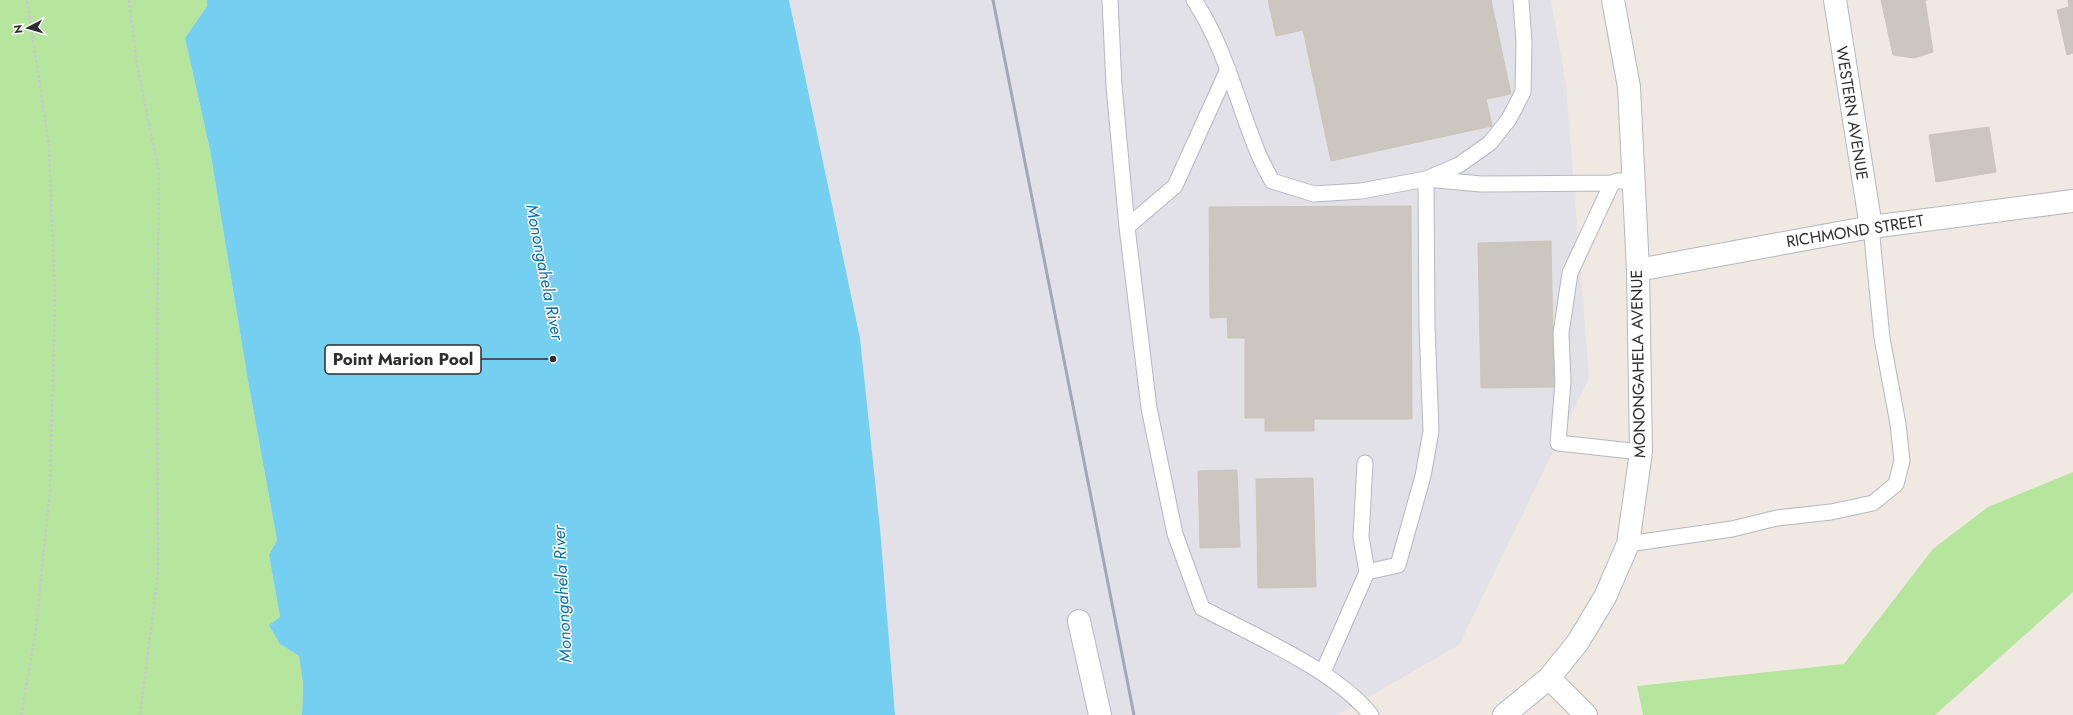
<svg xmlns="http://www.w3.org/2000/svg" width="2073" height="715" viewBox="0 0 2073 715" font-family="Jost,sans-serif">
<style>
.industrial{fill:#e3e1e8}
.green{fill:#b6e59e}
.water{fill:#75cff0}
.building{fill:#cbc7bf;stroke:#cbc5ba}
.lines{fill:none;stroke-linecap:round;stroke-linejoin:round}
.service-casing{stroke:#b4b7c1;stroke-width:17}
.minor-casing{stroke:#b4b7c1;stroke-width:24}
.path{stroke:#c9c9c9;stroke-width:2.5;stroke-dasharray:3 2;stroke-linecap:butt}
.service{stroke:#fff;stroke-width:15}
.minor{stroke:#fff;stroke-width:22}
.rail{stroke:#a3a6b8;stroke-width:3}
.labels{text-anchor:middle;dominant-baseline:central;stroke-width:3;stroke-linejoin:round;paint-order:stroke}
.street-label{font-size:16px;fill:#2e2e2e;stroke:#fff}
.water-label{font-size:17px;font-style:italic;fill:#0d6fa3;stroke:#fff}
.leader{fill:none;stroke:#2e2e2e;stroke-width:1.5}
.callout-dot{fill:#2e2e2e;stroke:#fff;stroke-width:1.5}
.callout{fill:#fff;stroke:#2e2e2e;stroke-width:1.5}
.callout-label{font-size:17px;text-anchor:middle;font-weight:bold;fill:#2e2e2e}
</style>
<rect width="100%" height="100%" fill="#efe9e1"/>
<!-- industrial -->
<path class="industrial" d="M789,0h762l15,85 23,293 -130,267 -122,70h-442l-15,-187 -20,-190z"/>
<!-- green -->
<path class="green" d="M0,0h207v6l-22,32 25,112 38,231 29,159 -8,15 11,62v27l19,12 4,28 -1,31h-302z
M2073,472v120l-138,123h-292l-6,-29 207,-22 89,-115 55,-42z"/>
<!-- water -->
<path class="water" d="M207,0h582l71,338 20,190 15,187h-593l1,-31 -4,-28 -19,-12 -11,-19 11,-8 -11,-62 8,-15 -29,-159 -38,-231 -25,-112 22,-32z"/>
<!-- building -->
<path class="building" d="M1268,0h223l20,94 -25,5 6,27 -161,35 -28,-131 -27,6z
M1881,0h46h-2l8,52 -19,6 -21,-3z
M2068,0h5v53l-6,2 -10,-45 12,-3z
M1989,127l7,45 -60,10 -7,-47z
M1411,206l1,213h-98v12h-49v-13h-20v-80h-17l-1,-21 -17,1 -1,-111z
M1551,241l3,146 -73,1 -3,-145z
M1237,470l3,77 -40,1 -2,-77z
M1313,478l3,109 -58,1 -2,-109z"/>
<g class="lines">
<defs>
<path id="service" d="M1110,0l4,86 13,141 22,181 26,126 27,74c52,28 132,61 169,107
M1194,0c30,45 42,98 62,148 4,11 10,22 16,33l42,13 47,-3 65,-12 33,-14 31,-22 19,-24 14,-27 1,-49 -3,-43
M1612,183l-42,90 -9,60 2,49 -5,61 83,9
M1127,227l48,-41 53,-117
M1365,463l-4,74 6,35
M1628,544l104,-15 45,-11 54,-6 42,-9 23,-19 6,-23 -4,-37 -16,-86 -11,-111
M1323,672l44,-100 31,-7 25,-89 8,-45 -4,-105 -1,-147 55,5 131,-1 5,-2h16"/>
<path id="minor" d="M1835,0l36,227
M1638,270l233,-43 202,-26
M1079,621l21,94
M1549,678l37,37
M1504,715l45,-37 29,-36 27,-45 23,-53 13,-92 -3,-182 -9,-183 -16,-87"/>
</defs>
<!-- service casing -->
<use href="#service" class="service-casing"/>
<!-- minor casing -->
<use href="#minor" class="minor-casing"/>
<!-- path -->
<path class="path" d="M129,0l8,65 22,107 -2,180 1,222 -18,141
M21,715l14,-79 15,-146 5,-191 -6,-153 -22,-146"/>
<!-- service -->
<use href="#service" class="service"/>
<!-- minor -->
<use href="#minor" class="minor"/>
<!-- rail -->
<path class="rail" d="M993,0l141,715"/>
</g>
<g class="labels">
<!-- street labels -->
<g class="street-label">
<text transform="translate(1852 113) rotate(81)">WESTERN AVENUE</text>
<text transform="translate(1855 231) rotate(-9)">RICHMOND STREET</text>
<text transform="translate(1638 364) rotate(-91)">MONONGAHELA AVENUE</text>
</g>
<!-- water labels -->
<g class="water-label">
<text transform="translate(545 272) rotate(79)">Monongahela River</text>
<text transform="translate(562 594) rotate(-93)">Monongahela River</text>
</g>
</g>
<!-- callouts -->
<path class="leader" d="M553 359L481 359"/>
<circle class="callout-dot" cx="553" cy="359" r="4"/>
<rect class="callout" x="325" y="345" width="156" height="29" rx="4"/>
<g class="callout-label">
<text x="403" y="365">Point Marion Pool</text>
</g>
<!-- north arrow -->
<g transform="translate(28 28) rotate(264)" stroke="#ffffff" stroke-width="3" paint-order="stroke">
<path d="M0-3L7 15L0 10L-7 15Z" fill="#2e2e2e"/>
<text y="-6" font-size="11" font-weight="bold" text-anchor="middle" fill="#2e2e2e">N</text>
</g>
</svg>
